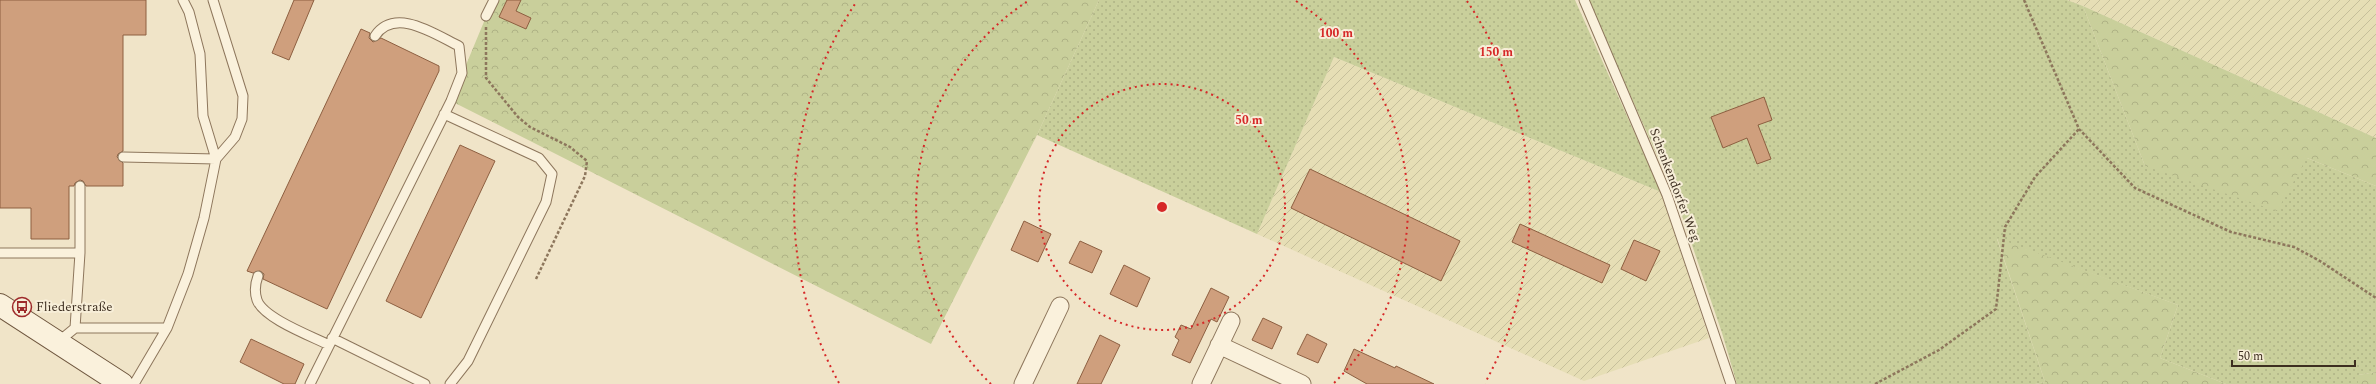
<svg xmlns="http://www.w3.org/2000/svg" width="2376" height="384" viewBox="0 0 2376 384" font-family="Spectral,serif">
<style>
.farmland{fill:url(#farmland-furrows)}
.green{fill:url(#green-dots)}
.forest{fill:url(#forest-crowns)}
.building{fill:#cf9f7d;stroke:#8d5f41}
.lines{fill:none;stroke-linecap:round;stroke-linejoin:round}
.lane-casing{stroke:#8d765c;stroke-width:11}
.street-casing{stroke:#8d765c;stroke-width:19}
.secondary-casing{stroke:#6f573f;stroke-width:24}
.path{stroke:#8d765c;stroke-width:2.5;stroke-dasharray:3 2;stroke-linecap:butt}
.lane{stroke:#faf1dc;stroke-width:9}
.street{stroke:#faf1dc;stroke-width:17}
.secondary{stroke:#faf1dc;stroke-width:22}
.ring{fill:none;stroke:#d62828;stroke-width:2;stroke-dasharray:2 4}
.labels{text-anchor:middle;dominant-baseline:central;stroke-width:4;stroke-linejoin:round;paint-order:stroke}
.street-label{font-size:13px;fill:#3d2e20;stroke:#f7eed8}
.poi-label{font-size:13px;fill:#3d2e20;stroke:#f7eed8;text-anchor:start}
.centre{fill:#d62828;stroke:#f7eed8;stroke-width:2}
.ring-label{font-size:12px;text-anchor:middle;font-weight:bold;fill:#d62828;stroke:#f7eed8;stroke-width:4;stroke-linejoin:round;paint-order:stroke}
</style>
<defs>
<pattern id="farmland-furrows" width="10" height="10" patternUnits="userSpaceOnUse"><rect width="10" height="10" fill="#e6deb5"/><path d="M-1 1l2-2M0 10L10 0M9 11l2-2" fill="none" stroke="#c6bf9b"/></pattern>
<pattern id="green-dots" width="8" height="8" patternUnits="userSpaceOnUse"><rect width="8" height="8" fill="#c9cf9b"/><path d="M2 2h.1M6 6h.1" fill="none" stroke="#aeb285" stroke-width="1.8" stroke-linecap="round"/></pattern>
<pattern id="forest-crowns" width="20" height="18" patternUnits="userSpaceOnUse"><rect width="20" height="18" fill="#c9cf9b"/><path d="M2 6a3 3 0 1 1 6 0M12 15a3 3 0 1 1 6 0" fill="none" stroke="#aeb285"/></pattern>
</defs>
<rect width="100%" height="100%" fill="#f0e4c8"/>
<!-- farmland -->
<path class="farmland" d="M2067,0h309v138l-293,-132z
M1334,57l327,135 48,146 -125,43 -327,-147z"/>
<!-- green -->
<path class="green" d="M1099,0h476l86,192 -327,-135 -77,177 -220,-99z
M1588,0h479l16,6 62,160 162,-8 69,28v186l-18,3v9h-132l-66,-26 18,-53 -181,-66 48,143 -10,2h-298l-15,-51 -46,-135z"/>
<!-- forest -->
<path class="forest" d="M493,0h606l-62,135 -106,209 -480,-243z
M2083,6l293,132v48l-69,-28 -30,53 -132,-45z
M1997,238l181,67 -18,53 66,26h-191l10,-2z
M2376,372v12h-18v-9z"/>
<!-- building -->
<path class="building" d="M0,0h146v35h-23v116l-5,3 -1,3 6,6v23h-37l-3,-5 -3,-1 -5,3 -1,3h-5v53h-38v-31h-31z
M294,0h20l-25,60 -17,-7z
M507,0h14l-5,11 15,7 -5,11 -27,-12z
M361,29l9,4 -1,5 4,4 8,-4 58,28v5l-112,238 -64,-30 1,-5 -4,-3 -7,2 -6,-2z
M1764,97l8,23 -14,5 13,34 -14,5 -10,-26 -24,10 -12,-31z
M460,145l35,16 -74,157 -35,-17z
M1310,169l150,72 -19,40 -150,-73z
M1024,221l27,13 -13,28 -27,-12z
M1520,224l90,41 -8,18 -90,-41z
M1634,240l26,11 -14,30 -25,-12z
M1080,241l22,10 -10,22 -23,-10z
M1124,265l26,13 -13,29 -27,-13z
M1211,288l18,9 -12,25 -6,-3 -21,44 -18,-8 7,-15 -4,-3 6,-12 10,4z
M1263,318l19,9 -10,22 -20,-9z
M1307,334l20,10 -9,19 -21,-9z
M1100,335l20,10 -19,39h-24z
M251,339l53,25 -9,20h-11l-44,-22z
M1354,349l41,19 1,-2 38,18h-67l-23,-13z"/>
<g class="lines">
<defs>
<path id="lane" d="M1584,0l83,195 64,189
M486,16l8,-16
M444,114l95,44 13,16 -6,28 -78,159 -18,23
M123,157l93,2 -13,-43 -3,-62 -11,-42 -6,-12
M0,253h80
M258,276c-3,8 -4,15 -1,24 6,18 54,36 72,45
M75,328l5,-75v-67
M332,338l93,46
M58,342l17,-14h92
M134,384l33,-56 21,-54 16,-56 12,-59 19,-22 7,-18 1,-23 -30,-96
M310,384l141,-283 11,-28 -3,-27c-23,-11 -64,-40 -84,-10"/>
<path id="street" d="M1219,345l83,39
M1023,384l37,-78
M1201,384l30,-63"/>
<path id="secondary" d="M0,305l122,79"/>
</defs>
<!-- lane casing -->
<use href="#lane" class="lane-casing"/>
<!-- street casing -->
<use href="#street" class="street-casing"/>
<!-- secondary casing -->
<use href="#secondary" class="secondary-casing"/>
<!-- path -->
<path class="path" d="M2024,0l55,129 56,59 96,44 63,15 26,14 56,37
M486,27v51l32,39 12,10 40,20 17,14 -2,15 -49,103
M1875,384l64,-34 57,-41 9,-82 30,-50 44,-48"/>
<!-- lane -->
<use href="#lane" class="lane"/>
<!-- street -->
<use href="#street" class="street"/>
<!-- secondary -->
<use href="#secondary" class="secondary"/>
</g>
<!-- distance rings -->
<g class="ring">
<circle cx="1162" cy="207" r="123"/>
<path d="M991 384A246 246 0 0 1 1028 1M1296 1A246 246 0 0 1 1333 384"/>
<path d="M839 383A368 368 0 0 1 857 1M1467 1A368 368 0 0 1 1485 383"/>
</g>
<!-- icons -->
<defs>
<symbol id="bus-ring" viewBox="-11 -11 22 22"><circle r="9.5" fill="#f7eed8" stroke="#9e2a2b" stroke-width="1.5"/><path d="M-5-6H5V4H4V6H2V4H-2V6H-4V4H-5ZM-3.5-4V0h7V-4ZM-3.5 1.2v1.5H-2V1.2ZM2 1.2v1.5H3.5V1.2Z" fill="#9e2a2b"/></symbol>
</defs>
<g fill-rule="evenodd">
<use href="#bus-ring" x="11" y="296" width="22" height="22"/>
</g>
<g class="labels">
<!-- street labels -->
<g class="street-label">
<text transform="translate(1675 185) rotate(69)">Schenkendorfer Weg</text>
</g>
<!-- poi labels -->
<g class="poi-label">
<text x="36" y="307">Fliederstraße</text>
</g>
</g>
<circle cx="1162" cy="207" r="6" class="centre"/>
<g class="ring-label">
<text x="1336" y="37">100 m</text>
<text x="1496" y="56">150 m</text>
<text x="1249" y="124">50 m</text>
</g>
<!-- scale -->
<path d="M2232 360v6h123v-6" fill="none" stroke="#3d2e20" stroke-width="2"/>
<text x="2238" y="360" font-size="12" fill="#3d2e20" stroke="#f7eed8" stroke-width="3" paint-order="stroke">50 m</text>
</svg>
